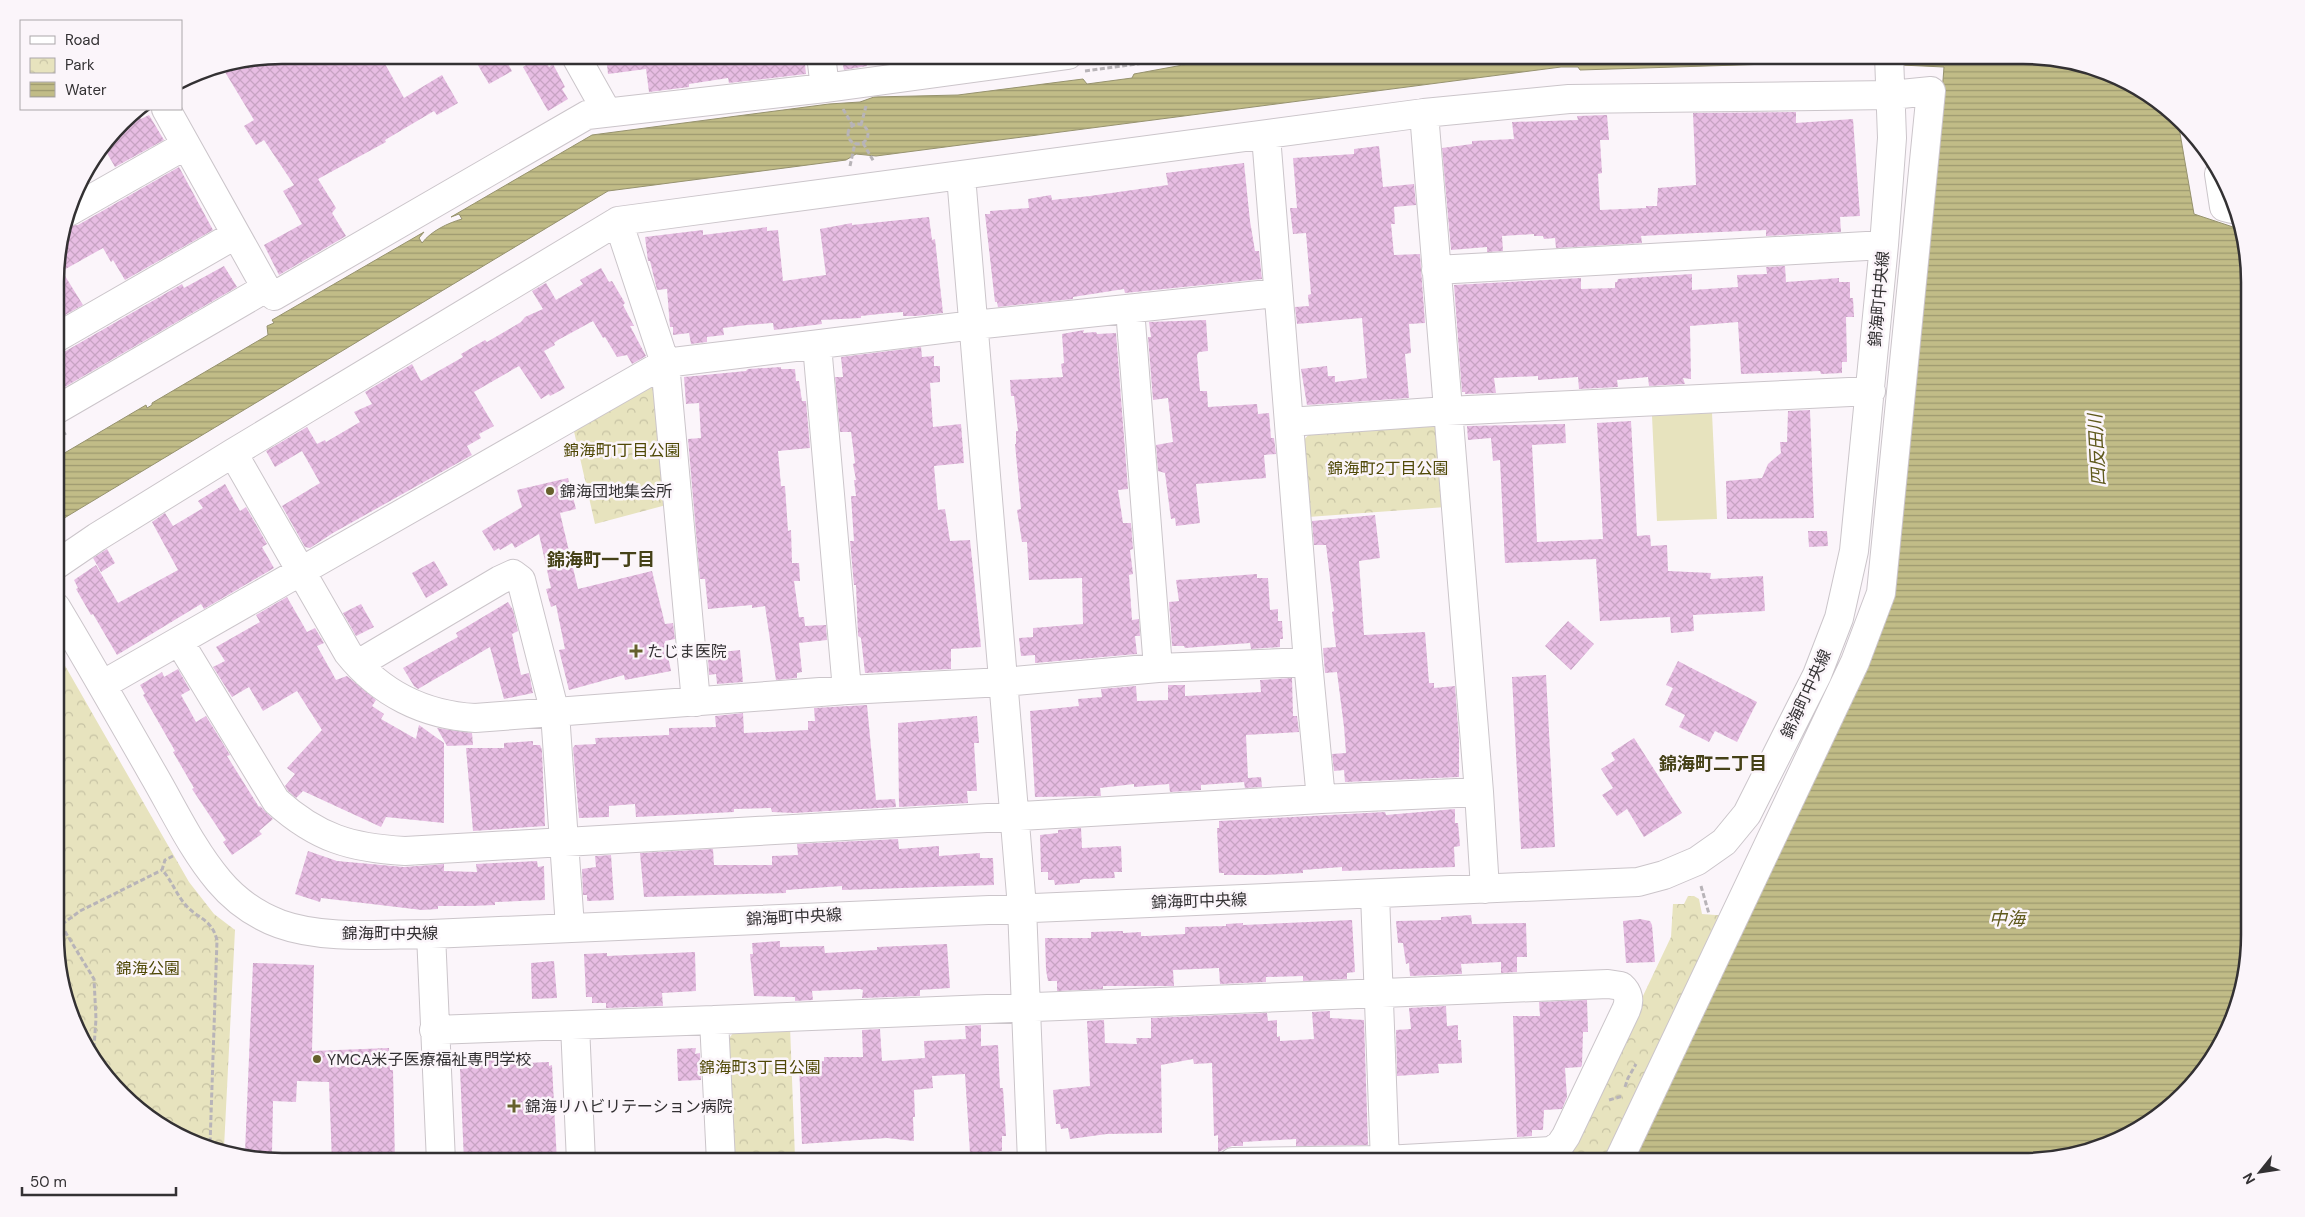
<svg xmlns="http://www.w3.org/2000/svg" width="2305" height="1217" viewBox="0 0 2305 1217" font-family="'DM Sans','Noto Sans JP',sans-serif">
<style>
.park{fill:url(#park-crowns)}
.garden{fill:#e7e3be}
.water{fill:url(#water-rules);stroke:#96926e}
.building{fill:url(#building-cross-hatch)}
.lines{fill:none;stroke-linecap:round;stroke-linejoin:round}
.minor-casing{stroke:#cbc5ca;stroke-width:30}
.path{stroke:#b8b4b8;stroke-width:3;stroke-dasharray:5 2.5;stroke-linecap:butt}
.minor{stroke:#fff;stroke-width:28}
.poi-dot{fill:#65602c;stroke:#fbf5fa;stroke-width:2}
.labels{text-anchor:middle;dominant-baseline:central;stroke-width:5;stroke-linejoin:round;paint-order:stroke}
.street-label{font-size:16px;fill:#333133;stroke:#fbf5fa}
.park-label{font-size:16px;fill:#4f4806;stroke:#fbf5fa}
.poi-label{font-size:16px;fill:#333133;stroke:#fbf5fa;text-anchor:start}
.water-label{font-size:18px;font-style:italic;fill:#5f591c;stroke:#fbf5fa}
.neighbourhood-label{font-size:18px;font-weight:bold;fill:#454117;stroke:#fbf5fa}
.rim{fill:none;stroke:#333133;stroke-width:2.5}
</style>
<defs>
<pattern id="park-crowns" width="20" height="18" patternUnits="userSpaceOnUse" patternTransform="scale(1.25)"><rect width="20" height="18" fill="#e7e3be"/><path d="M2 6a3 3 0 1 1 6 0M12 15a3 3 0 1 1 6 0" fill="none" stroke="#c7c3a4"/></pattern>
<pattern id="water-rules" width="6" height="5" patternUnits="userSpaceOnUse" patternTransform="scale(1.25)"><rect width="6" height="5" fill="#c1bc87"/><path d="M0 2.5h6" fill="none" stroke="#9d996f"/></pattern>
<pattern id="building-cross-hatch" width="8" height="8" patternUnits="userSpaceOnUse" patternTransform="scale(1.25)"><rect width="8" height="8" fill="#e7bde3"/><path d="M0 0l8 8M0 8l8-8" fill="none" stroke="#c7a3c3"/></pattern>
</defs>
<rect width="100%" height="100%" fill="#fbf5fa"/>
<!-- park -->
<path class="park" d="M648,383l12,7 10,114 -75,20 -22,-97z
M1428,422l12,9 6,76 -138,10 -6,-75 9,-10z
M56,650l133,232 25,32 21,16 -11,218 -43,-10 -49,-32 -39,-44 -36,-97z
M1688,896h6l5,3 3,15 27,2 -117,246h-48l107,-225 2,-33h11z
M790,1026l5,132 -53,2 -10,-10 -5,-109 10,-13z"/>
<!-- garden -->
<path class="garden" d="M1712,413l5,106 -60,2 -5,-105z"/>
<!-- water -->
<path class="water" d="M1237,55h786l101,24 49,32 4,5 17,98 45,15 9,23 2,684 -24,100 -32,49 -45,39 -53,26 -58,12h-413l236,-499 75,-491 8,-105 -86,-4h-56l-222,7 -2,-3h-17l-685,89 -20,-2 -10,6 -238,31 -552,332v-65l90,-53 1,3 5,-3v-2l116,-68 -1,-9 7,-3 -2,-3 152,-88 -5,6 3,5c9,-12 26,-20 40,-24l-3,-5 -8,3 141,-82 237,-31 31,-2 14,-5 84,-2 125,-16 4,5 45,-6 2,-4z"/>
<!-- building -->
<path class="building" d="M282,55h98l24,43 38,-23 16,28 -21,12 -3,-4 -49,29 1,2 -68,37 18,29 -4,5 14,23 -67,39 -15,-30 38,-21 -19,-33 11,-6 -30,-45 -8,5 -12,-19 10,-6 -32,-53z
M472,55h31l9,16 -23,13z
M542,55l7,12 4,-3 12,23 -3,2 6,10 -20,12 -25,-44z
M606,55h198l2,19 -77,9 -1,-5 -39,6v3l-40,5 -3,-23 -38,5z
M841,55h25l1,11 -23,4z
M135,109l6,10 8,-4 15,25 -49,27 -11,-19z
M1796,112v11l57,-4 7,97 -20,1 1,15 -75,4v-6l-69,3 -56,3 1,7 -86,5 -1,-10 -11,1 -1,-3h-9v-2l-32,2 1,15 -16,1v-5l-36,3 -9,-102 30,-4v-3l42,-2 -2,-17 66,-2 -1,-4 30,-1 2,25h-9l2,33 -4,1 2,36 46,-2v-2h11l1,-18 38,-3 -3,-72z
M1379,146l4,41 31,-3 2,21 -22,2 1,17h-4l3,31 26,-1 5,69 -16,1 2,29 -6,1 4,44 -102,7 -6,-36 26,-3 1,10h7v6l32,-4 -5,-60 -65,6 -2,-17 14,-1 -1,-11 3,-1 -5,-61 -13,1 -3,-26h7l-4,-50 61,-4v-5z
M1244,163l6,58 5,30h4l3,28 -137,14 -1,-4 -51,8v2l-75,8 -1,-5h-2l-10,-88h5v-3l39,-3 -1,-9 23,-4 1,5 38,-4 78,-11 -2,-12z
M179,167l34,63 -88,50 -12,-20 -2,2 -8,-14 -41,23 21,34 -27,15v-53l10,-41 12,-1z
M929,217l3,23 3,-1 8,74 -27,3h-13v-4l-14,1 -28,3v2l-40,2 1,4 -48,6 -1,-7 -26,2 -24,3 1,7 -17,2v5l-16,2 -2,-11 -16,2v-8h-3l-3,-38 -10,1 -7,-29h-2l-3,-24 58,-7v5l64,-8v4l11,-1 5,51 43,-6 -6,-46 32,-6v2z
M224,266l13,21 -181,105v-38l8,-2 118,-68 2,4z
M1785,266l1,16 53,-4v4h11v16h3l1,19h-8l1,45h-5v11l-21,1 -1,-3 -79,3 -3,-52 -48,4 1,53 -8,-1 2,6 -36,2 -1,-9 -31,3 1,7 -39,2 -1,-12 -40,3v-4l-44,2 2,15 -31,1v-2h-3l-8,-107 127,-7v11l34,-1v-6h2l1,-3 74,-5v16l46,-3 -1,-12 30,-1 -1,-7z
M601,268l8,14 3,-1 13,22 -2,2 11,21h-4l16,30 -14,8 -5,-9 -10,2 -12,-20 -2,1 -10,-17 -35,19 -4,3 1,2 -11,6 21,37 -15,8 -1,-2 -8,5 -22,-33 -45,26 20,34 -15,8 2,4 -14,8 5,9 -139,78 -23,15 -5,-1 -23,-41 38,-23 -18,-32 -27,16 -9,-16 41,-24 10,17 8,-4 1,2 34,-20 -6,-10 18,-8 -7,-12 47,-28 9,17 42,-24 -2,-3 24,-14 2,2 34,-20 4,-5 18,-8 -11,-18 14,-8 10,17 27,-16 -3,-4z
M1206,320l2,31 -9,1 -2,3 3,36h7l1,16 49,-3 1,10 11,-1 2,25h3l2,16 -12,1 2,23 -70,6 4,39 -24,3 -1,-8 -4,1 -6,-46 -7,-2 -2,-26 17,-3 -5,-44 -15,2 -5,-63h3l-2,-15z
M1084,330l-1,3 13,-1 1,2 19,-1 12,156 -10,1 5,33h8l2,26 -3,1 3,24 -4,1 3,45 7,-1 1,17h-5l2,18 -102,9v-8l-14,1 -2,-18 14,-1v-9l50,-4 -1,-46 -53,2 -2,-38h-5l-5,-32 4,-1 -6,-65h1v-13h2l-4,-35h-3l-1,-16 53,-3 -2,-13 3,-1 -2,-29z
M921,347l1,10 12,-1v10h6v16l-10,1 3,44 28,-3 3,39 -30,3 4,44 7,-1 5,32 20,-1 11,107 -30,2v20l-86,4 -4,-35 -3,-2 -2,-51h-2l-4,-44h4l-3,-45h5l-2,-16h2l-3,-16 2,-1 -4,-31h-11l-5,-55h8l-2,-20z
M781,367v2h14l1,12h3l3,20h4l4,47 -32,3 3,35h4l3,45 3,-1 1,33h7l1,18h-6l5,36h5l1,9 21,-1 1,15 -28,3 3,29 -5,1v5l-21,2 -11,-74 -13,2v-3l-44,4 -3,-30h-5l-12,-140 13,-1 -2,-35 -13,1 -2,-27 62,-6 2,-2z
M1810,410l4,108 -87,1 -1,-38 36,-3 6,-14 13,-11 -1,-11h7l1,-31z
M1631,421l6,115 13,-1 1,11 16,-1 1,26 43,2 -1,6 53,-3 2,35 -72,4 1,16 -23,2 -1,-16 -70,4 -4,-62 -91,4 -5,-103 -7,1 -2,-23 -23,2 -1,-14 98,-2 1,19 -34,2 5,97 66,-3 -6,-116z
M568,478l8,31 -16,4 18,76 74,-18 13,53 8,-1 2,16 -10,2 6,30 -46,9 -1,-5 -55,15 -10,-40 6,-1 -9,-44 -5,2 -5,-18 5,-1 -12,-54 -24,14 -3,-5 -12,7 -1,-2 -5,3 -12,-20 40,-24 -5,-17z
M225,484l15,27 6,-4 21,37 -5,3 12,21 -70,41 -3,-5 -84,51 -24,-41 -2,1 -15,-26 2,-1 -4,-8 22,-15 22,38 60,-33 -26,-48 13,-9 8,13 30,-18 -5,-7z
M1375,515l5,43 -21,3 5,74 61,-3 4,51h5v5l21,-2 4,54v37l-114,5 -1,-12 -10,1 -2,-17 14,-1 -2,-26 -7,-55 -12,1 -2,-25 13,-1 -4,-35 2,-1 -8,-66h-12l-2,-24z
M1808,531h19l1,15 -19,1z
M107,549l8,14 -14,9 -8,-14z
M434,561l14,24 -22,13 -14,-25z
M1257,574v4h11l2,32 8,-1v12h4l1,18h-3v8l-29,2 -1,-6 -65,5 -1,-2h-12l-3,-44 10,-1 -3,-21z
M287,597l20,35 8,-4 9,15 -7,3 19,34 11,-4 29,24 -4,6 12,8 -3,5 35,20 3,-14 25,18v80l-58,-6 -5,10 -78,-36 -7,7 -8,-7 -3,-5 10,-12 -8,-6 35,-38 -25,-39 -34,20 -14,-24 -17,10 -19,-30 12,-6 -9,-14 44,-25 -4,-7z
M508,602l5,8 5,21 -6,3 9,41 8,-2 4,20 -29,6 -14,-52 -72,42 -4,-3 -11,-18 55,-31 -2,-4z
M361,604l13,23 -18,9 -13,-23z
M1568,621l26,23 -23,26 -26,-24z
M740,650l3,32 -26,2 -1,-10 -7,1 -1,-18 6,-1 -1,-3z
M1678,661l79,41 -20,40 -22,-11 -6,11 -30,-15 6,-12 -20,-10 8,-17 -7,-3z
M178,669l12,21 -9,5 15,27 10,-6 24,39 -3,1 32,51 1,-1 13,13 -14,12 3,3 -30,21 -9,-13 3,-2 -34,-51 2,-1 -21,-36 2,-1 -32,-56 2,-1 -5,-9 22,-13 2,5z
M1546,675l9,172 -34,2 -9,-172z
M1292,678l1,38h4l2,16 -53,3 2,43 13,-1 1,10 -17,1 -1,-6 -43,3v5l-31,2 -1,-8 -35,3v-3l-34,4 1,8 -66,1 -5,-86 49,-5 -1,-7 24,-2 -1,-8 35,-3 1,15 31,-1v-15h17v11l76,-4 -1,-12z
M867,705l9,95 19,-1 1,8 -102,6 -22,-1 -1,-4 -37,1v3l-98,5 -1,-13 -26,2v11l-30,1 -6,-70 2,-3 21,-1 -1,-6 74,-3v-7l47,-1 -1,-11 28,-3 1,20 64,-3v-9h7l-1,-13z
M977,716l2,27h-5l3,48h-10l1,12 -69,4 -1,-84z
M437,728l35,5 1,12 -26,1z
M1634,738l48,75 -38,24 -17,-28 -10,7 -15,-21 11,-7 -12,-19 14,-9 -4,-7z
M533,741v4h7l2,5 3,76 -72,5 -7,-83h38v-5z
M1455,809v14h3l2,23 -6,1 1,20 -113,4v-4l-39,3v3l-37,2h-42v-2h-5l-2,-45h2v-7l166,-9 1,3z
M1081,828l1,20 39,-2 1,26h-8l1,6 -31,1 -4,1v3l-25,2 -1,-5h-6v-8h-7l-1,-37 18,-2v-3z
M898,839l1,10 40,-3v10l41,-3v5h13l1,27 -152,5v-4l-56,4v3l-142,4 -4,-44 73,-4 1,16h58v-9l26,-1 -1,-11z
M308,851l29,10 67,6 40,-3v7l33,1 -1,-8 61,-3 1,6 6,-1 1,34 -50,2v3l-24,1h-33v3l-16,1 -101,-12 -1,4 -25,-8z
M611,855l3,45 -27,1v-6h-4l-1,-26 14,-2 -1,-11z
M1471,915l1,9 54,-1 1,34h-10v15l-16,1v-11l-40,2 1,10 -52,2 -1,-13 -3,1 -3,-21h-5l-2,-22 45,-1v-3z
M1640,919l10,2 2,4 3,37 -29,1 -3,-42z
M1352,920l3,52 -8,1v6l-44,2v-5l-37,1v5l-46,2 -1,-16 -46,2 1,16h-71v3l-46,2v-10h-9l-2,-11 -1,-32h46v-6l32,-1v2l18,-1v4h5l39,-2v-7l41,-1v-2l17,-1v2z
M780,941v6l44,-1 1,7 52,-3v-3l70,-3 3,44 -30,2v6l-58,2 1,-8 -3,-1 -48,2 1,9 -18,1v-4l-41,-1 -4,-42h3l-1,-11z
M695,952l1,39 -34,2 1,13 -57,2v-5h-14v-6h-6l-2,-43 23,-1v3z
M554,961l3,37 -25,1 -1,-36z
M253,963l61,2 -2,86 77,-3 1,22h3l2,92h-63l-3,-80 -32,-1 -1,21 -23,-1 -1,52 -27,-1z
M1587,1000l1,32h-5l-1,33 -1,2 -16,1 2,29 -5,12 -18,1 -1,20h-11v6l-15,1 -4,-121h27l-1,-14z
M1446,1006l1,20 11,-1v15h3l1,23 -24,1 1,9 -42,3 -1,-46 15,-1 -2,-21z
M1330,1011v7l34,2 4,125 -72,1v-7l-53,3v4h-11l-14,6v-17l-4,1 -2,-73 -18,1 -1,-5 -32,6 1,68 -55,1 -37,5 -2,-11 -7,1 -1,-5h-4l-3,-34 37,-4 -3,-65 17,-1 1,23 32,1 -1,-6h15v-20l116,-5 1,8 9,-1v17l3,-1v5l34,-2 -2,-27z
M981,1025v21l17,-1 2,43h3l3,48h-4v15l-32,2 -5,-79 -33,2 1,12 -19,2 1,27h-2l1,24 -27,-3 -85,6 -3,-82 25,-1v-4h39l-1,-27 18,-1 2,32 43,-3 -1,-17 42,-2 -1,-13z
M696,1048l-1,6 5,-1 1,27 -23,1 -1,-32z
M525,1054v9l24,-1v4l3,-1 5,97h-93l-4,-93h3v-3l22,-1v-9z"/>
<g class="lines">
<defs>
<path id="minor" d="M575,55l32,57
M821,55l4,33
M166,109l100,179
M1424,113l55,679 6,97
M1266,136l42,526 13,137
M2219,174l5,33 8,2
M961,176l61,731 10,255
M70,211l116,-66
M618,221l47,142 31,339
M1436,270l448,-25
M1130,309l28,359
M56,338l179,-103
M817,345l30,345
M56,410l210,-122 8,8 313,-181 238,-27 243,-33
M1289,422l158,-11 424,-20
M233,453l115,200c32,40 76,62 127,65l372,-28 157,-8 154,-14 150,-6
M56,565l41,-28 136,-84 385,-232 806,-108 145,-14 322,-4 40,-4 -50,502 -26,69 -237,500
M56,607c33,55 65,111 97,167 21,36 39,75 66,107 16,19 37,34 61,43 44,16 103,10 151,10l1207,-52 26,-7 33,-14 27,-19 23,-28 70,-139 22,-57 15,-67 30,-306 8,-107 -3,-83
M179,641l97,160c41,37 75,47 129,50l916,-52 158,-7
M358,664l142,-84 13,-6 8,6 34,133 15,214
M102,685l563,-322 309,-38 303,-32
M1375,894l10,268
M431,934l10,228
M714,1020l7,142
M575,1025l6,137
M434,1030l280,-10 894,-36 13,2c8,7 9,15 5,24l-60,126 -6,9 -9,6 -166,9 -152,2"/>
</defs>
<!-- minor casing -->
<use href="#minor" class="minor-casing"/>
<!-- path -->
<path class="path" d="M1085,71l103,-14
M843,109l10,17
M848 134a10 10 0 1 1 20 0a10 10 0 1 1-20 0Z
M861,125l5,-19
M863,143l11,19
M850,166l5,-23
M56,439l10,-6
M173,856l-8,4 -3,10c9,9 13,22 22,33 12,16 27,14 33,37l-7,205
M1701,886l8,28
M57,920l4,5 19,-14 82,-41
M61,925l33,54 2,40 -3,42
M1625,1087l3,-9 8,-14
M1609,1100l14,-4"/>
<!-- minor -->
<use href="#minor" class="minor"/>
</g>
<!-- markers -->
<g class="poi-dot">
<circle cx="550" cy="491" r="5"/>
<path d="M633.5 643.5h5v5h5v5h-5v5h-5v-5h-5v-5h5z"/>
<circle cx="317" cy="1059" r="5"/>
<path d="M511.5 1098.5h5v5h5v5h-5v5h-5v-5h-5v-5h5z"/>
</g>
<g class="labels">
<!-- street labels -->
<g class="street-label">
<text transform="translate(1879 299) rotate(-85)">錦海町中央線</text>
<text transform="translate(1806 694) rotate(-65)">錦海町中央線</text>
<text transform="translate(1199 901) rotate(-2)">錦海町中央線</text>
<text transform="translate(794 917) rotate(-3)">錦海町中央線</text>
<text x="390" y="933">錦海町中央線</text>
</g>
<!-- park labels -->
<g class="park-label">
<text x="622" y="450">錦海町1丁目公園</text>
<text x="1388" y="468">錦海町2丁目公園</text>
<text x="148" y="968">錦海公園</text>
<text x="760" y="1067">錦海町3丁目公園</text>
</g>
<!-- poi labels -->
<g class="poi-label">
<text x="560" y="491">錦海団地集会所</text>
<text x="647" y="651">たじま医院</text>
<text x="327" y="1059">YMCA米子医療福祉専門学校</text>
<text x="525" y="1106">錦海リハビリテーション病院</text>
</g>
<!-- water labels -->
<g class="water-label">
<text transform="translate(2097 450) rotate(-93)">四反田川</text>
<text x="2007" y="919">中海</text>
</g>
<!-- neighbourhood labels -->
<g class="neighbourhood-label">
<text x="601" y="560">錦海町一丁目</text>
<text x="1713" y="764">錦海町二丁目</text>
</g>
</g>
<!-- crop -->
<path d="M0 0H2305V1217H0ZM282 64H2023A218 218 0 0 1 2241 282V935A218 218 0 0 1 2023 1153H282A218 218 0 0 1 64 935V282A218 218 0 0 1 282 64Z" fill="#fbf5fa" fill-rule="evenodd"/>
<path class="rim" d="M282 64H2023A218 218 0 0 1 2241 282V935A218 218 0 0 1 2023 1153H282A218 218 0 0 1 64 935V282A218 218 0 0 1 282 64Z"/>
<!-- legend -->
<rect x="20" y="20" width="162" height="90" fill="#fbf5fa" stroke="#aba7aa"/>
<rect x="30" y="36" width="25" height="8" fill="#ffffff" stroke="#aba7aa"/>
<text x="65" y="45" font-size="15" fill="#333133">Road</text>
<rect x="30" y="58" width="25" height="15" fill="url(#park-crowns)" stroke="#aba7aa"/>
<text x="65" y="70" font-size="15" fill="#333133">Park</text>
<rect x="30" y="82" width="25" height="15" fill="url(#water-rules)" stroke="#aba7aa"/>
<text x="65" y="95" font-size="15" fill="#333133">Water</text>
<!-- north arrow -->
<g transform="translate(2260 1172) rotate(240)" stroke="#fbf5fa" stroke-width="4" paint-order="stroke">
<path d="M0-4L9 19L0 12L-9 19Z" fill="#333133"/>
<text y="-8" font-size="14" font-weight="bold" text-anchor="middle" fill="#333133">N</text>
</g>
<!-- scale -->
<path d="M22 1187v8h154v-8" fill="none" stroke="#333133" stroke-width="2.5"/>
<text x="30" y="1187" font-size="15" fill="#333133" stroke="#fbf5fa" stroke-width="4" paint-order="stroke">50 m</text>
</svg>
